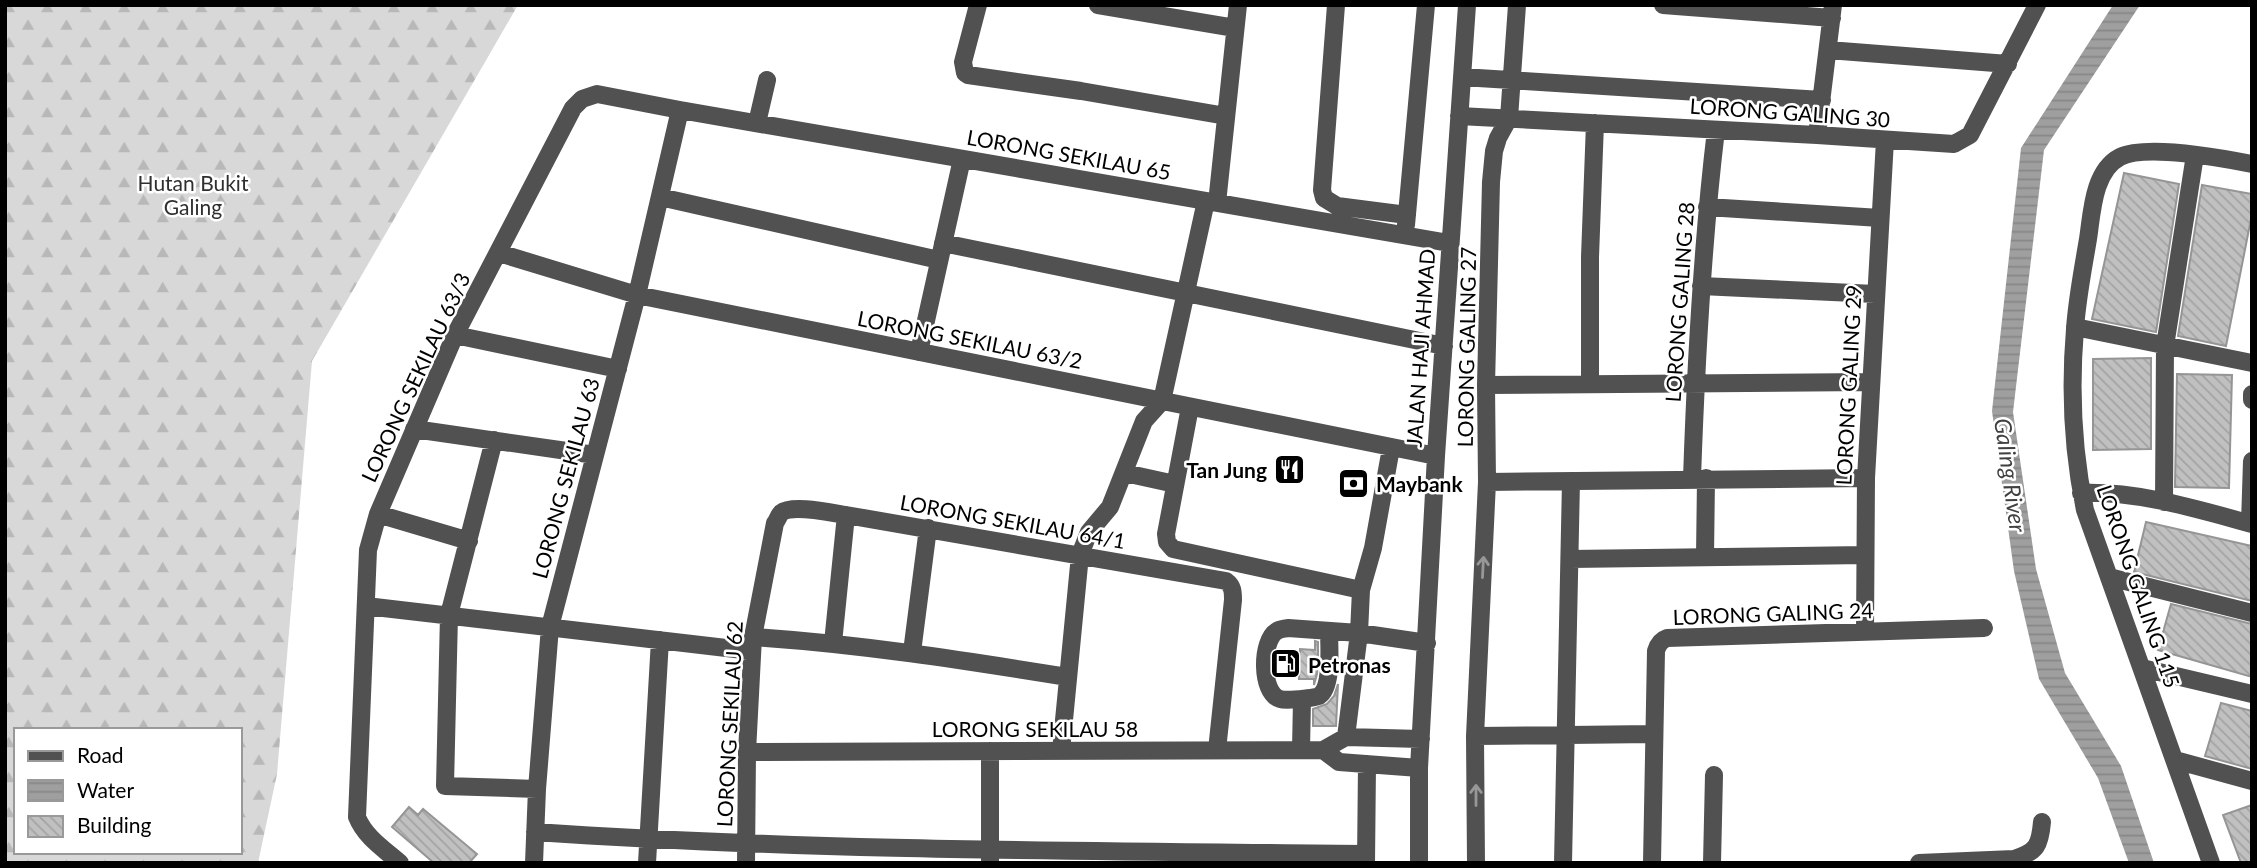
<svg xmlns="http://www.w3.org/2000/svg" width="2257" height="868" viewBox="0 0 2257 868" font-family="Lato,sans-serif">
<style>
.forest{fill:url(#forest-firs);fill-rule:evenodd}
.water{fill:url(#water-rules)}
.building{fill:url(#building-back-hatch);stroke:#959595;stroke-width:2}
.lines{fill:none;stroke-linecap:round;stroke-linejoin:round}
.minor{stroke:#515151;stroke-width:18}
.oneway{stroke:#979797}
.labels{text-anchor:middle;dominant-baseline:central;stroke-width:5;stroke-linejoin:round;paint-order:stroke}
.street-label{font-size:21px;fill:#000;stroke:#fff}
.park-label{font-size:21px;fill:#2f2f2f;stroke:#fff}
.poi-label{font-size:21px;font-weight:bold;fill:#000;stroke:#fff;text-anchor:start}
.water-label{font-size:23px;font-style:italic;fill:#404040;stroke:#fff}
</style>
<defs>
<pattern id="forest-firs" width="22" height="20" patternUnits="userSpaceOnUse" patternTransform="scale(1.75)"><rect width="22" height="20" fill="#d8d8d8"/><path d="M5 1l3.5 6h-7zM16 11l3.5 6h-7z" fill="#b8b8b8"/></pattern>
<pattern id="water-rules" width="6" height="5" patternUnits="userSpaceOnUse" patternTransform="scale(1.75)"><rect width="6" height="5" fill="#9f9f9f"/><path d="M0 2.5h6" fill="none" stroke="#878787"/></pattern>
<pattern id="building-back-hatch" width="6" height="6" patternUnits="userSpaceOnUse" patternTransform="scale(1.75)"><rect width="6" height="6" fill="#c0c0c0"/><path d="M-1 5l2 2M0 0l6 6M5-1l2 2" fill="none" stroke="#a3a3a3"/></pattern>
</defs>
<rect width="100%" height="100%" fill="#fff"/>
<!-- forest -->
<path class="forest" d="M5,5h513l-206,356 -35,413 -19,89h-253zM16,730h224v122h-224z"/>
<!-- water -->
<path class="water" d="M2113,5h27l-96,145 -31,262 23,157 29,104 56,93 33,97h-25l-31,-85 -59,-99 -25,-108 -22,-160 29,-263z"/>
<!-- building -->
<path class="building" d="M2124,173l55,11 -23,148 -64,-13z
M2202,185l50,9v20l-26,132 -48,-10z
M2151,358v91l-58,1v-91z
M2177,374l55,1 -3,113 -54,-1z
M2146,522l106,24v55l-118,-29z
M2171,604l81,20v53l-94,-27z
M1315,641l3,1v14l-1,18 -3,11v-6h-15l1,-30 15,1z
M1338,684l-2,42h-23v-17l14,-5 7,-8z
M2221,703l31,8v58l-47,-13z
M2252,805v58h-11l-18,-48z
M409,807l9,8 5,-6 54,45 -8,9h-35l-42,-36z"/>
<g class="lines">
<!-- minor -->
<path class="minor" d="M978,5l-15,57 2,11 3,2 113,16 145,25
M1098,5l137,23
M1336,5l-14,185 2,8 13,8 70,9
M1663,5l169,13
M1828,50l180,14
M1462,77l360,23
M1459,116l358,19 137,9 16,-9 67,-130
M757,123l10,-43
M1817,135l16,-130
M660,197l279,63
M1217,203l21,-198
M1707,207l173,11
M1406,225l20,-220
M943,243l501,103
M499,253l138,42 799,161
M1701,286l174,8
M2075,327l177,36
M455,335l163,34
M919,352l43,-193
M1590,384v-127l5,-134
M1486,385l385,-3
M2252,394v6
M1190,407l-24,127 1,8 6,7 188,41 12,-42 18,-100
M414,429l181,26
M494,440l-45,175 -4,171 92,3
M1125,473l50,11
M1692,478c4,-116 10,-232 24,-348
M1487,482l379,-4
M2081,493c58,-2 115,16 171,31
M2164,502l1,-156 30,-191
M378,514l91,27
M2250,523l2,-62
M1705,557l1,-79
M1570,559l295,-4
M2109,577l143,36
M366,606l386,45
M1865,632l1,-154 19,-338
M753,637c107,7 209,23 315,40
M833,643l13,-128
M912,652l16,-124
M2142,668l110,26
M1302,699c6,-1 12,-1 17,-3 14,-9 10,-50 10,-65
M1475,736l179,-2
M1346,737l13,-104 68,10
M1301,750l1,-51c-6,0 -16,2 -22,0 -20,-6 -19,-59 -3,-68 3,-2 7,-2 11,-3l71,5 2,-43
M1323,750l16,12 80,6
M1061,751l19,-196 9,-23 21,-25 34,-86 18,-20 44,-200
M747,752l576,-2 23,-13 75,2
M2175,760l77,21
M535,832c277,19 554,19 831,22
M400,863c-16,-14 -35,-26 -43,-46l11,-267 10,-36 77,-179 118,-227 9,-9 15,-5 83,16 769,133
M534,863l3,-74 13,-162 87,-332 43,-185
M647,863l13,-223
M746,863l1,-111 6,-115 22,-114c2,-2 4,-8 6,-10 11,-9 51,0 65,2l380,66c7,5 7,11 7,19l-16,150
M990,863v-112
M1366,863l1,-99
M1419,863v-95l17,-312 31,-451
M1476,863l-1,-127 12,-254 -1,-97 5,-203 3,-31 4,-13 11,-20 8,-113
M1563,863l8,-382
M1652,863l4,-212c2,-7 5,-11 11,-13l317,-10
M1712,863l2,-88
M1919,863l95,-4c23,-7 26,-14 28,-37
M2211,863l-126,-353c-12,-58 -15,-122 -10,-181 2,-30 8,-60 13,-90 4,-26 5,-68 32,-82 26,-13 102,1 132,7"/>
</g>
<!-- one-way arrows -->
<defs><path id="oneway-shaft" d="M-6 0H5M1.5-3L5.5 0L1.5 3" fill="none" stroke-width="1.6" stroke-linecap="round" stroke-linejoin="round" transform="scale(1.75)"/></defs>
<g class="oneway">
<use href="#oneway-shaft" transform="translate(1483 567) rotate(-87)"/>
<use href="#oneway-shaft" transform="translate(1476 795) rotate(-90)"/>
</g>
<!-- icons -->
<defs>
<symbol id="restaurant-square" viewBox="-11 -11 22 22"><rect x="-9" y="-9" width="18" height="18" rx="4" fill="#000" stroke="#fff"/><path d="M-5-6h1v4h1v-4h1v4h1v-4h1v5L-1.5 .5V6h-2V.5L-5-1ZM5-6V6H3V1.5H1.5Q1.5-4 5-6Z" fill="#fff"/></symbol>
<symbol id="bank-square" viewBox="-11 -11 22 22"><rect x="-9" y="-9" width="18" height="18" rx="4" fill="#000" stroke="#fff"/><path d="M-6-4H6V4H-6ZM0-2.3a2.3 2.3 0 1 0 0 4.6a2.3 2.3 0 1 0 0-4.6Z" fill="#fff"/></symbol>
<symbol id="fuel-square" viewBox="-11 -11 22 22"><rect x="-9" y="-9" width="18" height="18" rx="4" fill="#000" stroke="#fff"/><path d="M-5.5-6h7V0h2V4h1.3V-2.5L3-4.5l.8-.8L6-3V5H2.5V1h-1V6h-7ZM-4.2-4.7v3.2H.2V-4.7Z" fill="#fff"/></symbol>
</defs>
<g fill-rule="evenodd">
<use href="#restaurant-square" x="1272" y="452" width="35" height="35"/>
<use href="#bank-square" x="1336" y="466" width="35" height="35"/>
<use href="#fuel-square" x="1268" y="646" width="35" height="35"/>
</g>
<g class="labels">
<!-- street labels -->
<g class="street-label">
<text transform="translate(1790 112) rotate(4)">LORONG GALING 30</text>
<text transform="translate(1069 154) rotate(10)">LORONG SEKILAU 65</text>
<text transform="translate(1679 302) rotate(-86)">LORONG GALING 28</text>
<text transform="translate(970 339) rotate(11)">LORONG SEKILAU 63/2</text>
<text transform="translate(1466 347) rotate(-89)">LORONG GALING 27</text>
<text transform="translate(1420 348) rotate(-86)">JALAN HAJI AHMAD</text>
<text transform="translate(415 377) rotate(-65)">LORONG SEKILAU 63/3</text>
<text transform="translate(1848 385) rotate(-87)">LORONG GALING 29</text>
<text transform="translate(565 478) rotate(-75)">LORONG SEKILAU 63</text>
<text transform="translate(1013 521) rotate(10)">LORONG SEKILAU 64/1</text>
<text transform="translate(2139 586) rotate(71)">LORONG GALING 115</text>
<text transform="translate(1773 613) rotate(-2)">LORONG GALING 24</text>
<text transform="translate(729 724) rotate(-87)">LORONG SEKILAU 62</text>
<text x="1035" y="728">LORONG SEKILAU 58</text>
</g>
<!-- park labels -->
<g class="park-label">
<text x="193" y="182">Hutan Bukit<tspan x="193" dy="24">Galing</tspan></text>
</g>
<!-- poi labels -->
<g class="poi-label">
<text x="1267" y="469" text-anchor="end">Tan Jung</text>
<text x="1376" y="483">Maybank</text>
<text x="1308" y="664">Petronas</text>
</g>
<!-- water labels -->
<g class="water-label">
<text transform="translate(2011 475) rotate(82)">Galing River</text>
</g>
</g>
<!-- border -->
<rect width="2257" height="868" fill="none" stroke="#000000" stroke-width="14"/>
<!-- legend -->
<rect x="14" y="728" width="228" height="126" fill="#ffffff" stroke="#999999" stroke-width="2"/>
<rect x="28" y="751" width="35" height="10" fill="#515151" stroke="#999999" stroke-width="2"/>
<text x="77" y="763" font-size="21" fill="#000000">Road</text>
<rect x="28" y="780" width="35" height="21" fill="url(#water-rules)" stroke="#999999" stroke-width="2"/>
<text x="77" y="798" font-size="21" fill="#000000">Water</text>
<rect x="28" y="816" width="35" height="21" fill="url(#building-back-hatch)" stroke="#999999" stroke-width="2"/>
<text x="77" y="833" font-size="21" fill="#000000">Building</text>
</svg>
